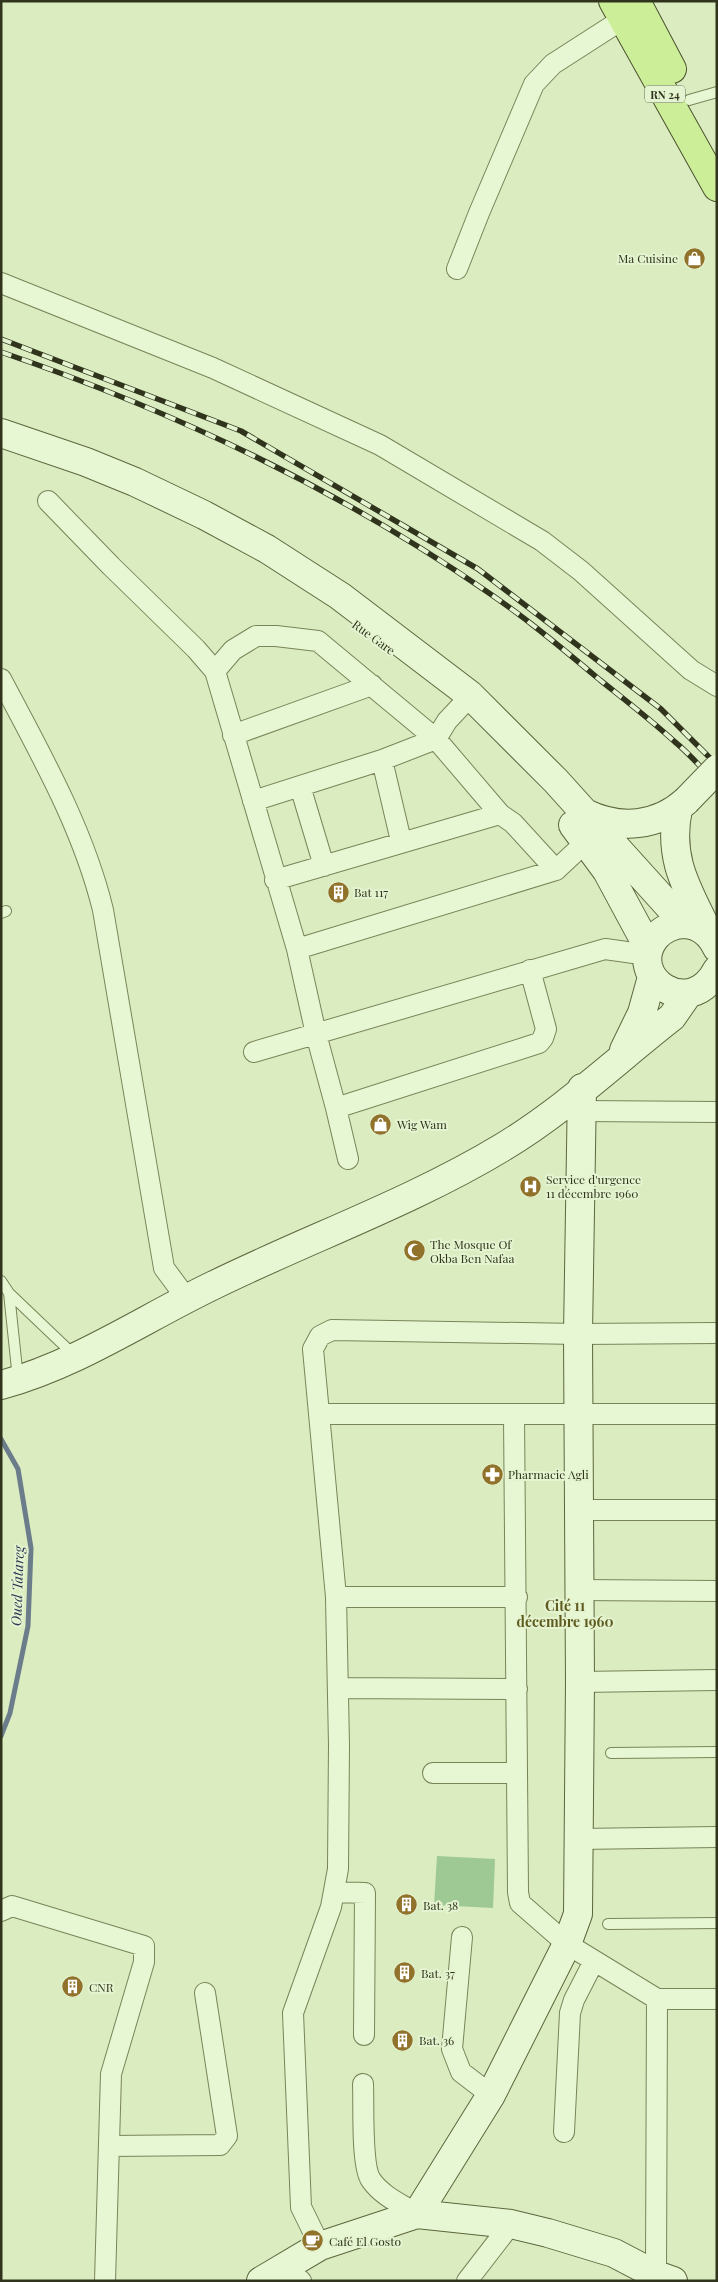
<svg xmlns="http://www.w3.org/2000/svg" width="718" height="2282" viewBox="0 0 718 2282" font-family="'Playfair Display',serif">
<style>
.green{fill:#9ec995}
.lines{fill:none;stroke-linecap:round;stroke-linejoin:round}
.stream{stroke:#6b7c8b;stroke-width:5}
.lane-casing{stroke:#7a8459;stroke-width:12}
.street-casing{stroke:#7a8459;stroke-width:22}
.secondary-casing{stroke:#5d663c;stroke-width:30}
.primary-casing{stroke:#4b522d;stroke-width:30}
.lane{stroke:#e8f7d3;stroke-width:10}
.street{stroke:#e8f7d3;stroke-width:20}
.secondary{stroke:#e8f7d3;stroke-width:28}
.primary{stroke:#ce9;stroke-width:28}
.rail-casing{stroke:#30341d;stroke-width:5.5}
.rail{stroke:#e5f4d0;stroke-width:4;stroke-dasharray:11;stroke-linecap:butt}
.secondary-bridge-casing{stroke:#5d663c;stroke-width:30;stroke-linecap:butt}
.secondary-bridge{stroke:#e8f7d3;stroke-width:28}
.labels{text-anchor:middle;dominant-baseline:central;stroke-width:4;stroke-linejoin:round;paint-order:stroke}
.shield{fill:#e5f4d0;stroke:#666e53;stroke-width:1}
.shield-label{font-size:11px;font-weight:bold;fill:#30341d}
.poi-label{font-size:12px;fill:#30341d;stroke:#e5f4d0;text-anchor:start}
.street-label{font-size:12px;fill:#30341d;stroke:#e5f4d0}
.water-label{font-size:14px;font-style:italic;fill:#2d3a54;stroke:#e5f4d0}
.neighbourhood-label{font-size:14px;font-weight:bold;fill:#5f5a1e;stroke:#e5f4d0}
</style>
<rect width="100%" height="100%" fill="#daecc0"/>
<!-- green -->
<path class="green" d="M437,1856l58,3 -2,49 -59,-3z"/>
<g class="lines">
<!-- stream -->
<path class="stream" d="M1,1439l17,30 13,79 -3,78 -18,87 -9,23"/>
<defs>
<path id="lane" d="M689,100l28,-8
M1,913l5,-2
M1,1281l8,12 65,62
M9,1293l9,86
M611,1753l106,-1
M608,1924l109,-1"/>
<path id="street" d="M457,269l22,-56 55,-129 19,-20 70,-45
M1,283l212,85 167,77 162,96 39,30 110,99 26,16
M48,501l63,65 85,83 19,22 82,278 19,85 20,74 12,51
M215,671l18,-21 23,-14h20l42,5 118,98 64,75
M1,679c39,74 82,149 102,231l61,358 23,31
M233,735l139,-50
M382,760l19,81
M300,786l24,80
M253,801l129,-41 54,-21 11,-18 14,-15
M275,880l225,-66 13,9 43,47
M297,949l259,-79 31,-29
M254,1052l351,-103 43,6
M336,1108l203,-65 4,-5 3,-9 -16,-59
M581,1111l136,1
M319,1414h398
M514,1415l4,477 2,11 47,41 90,55h60
M579,1510h138
M579,1590l138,1
M336,1597h181
M580,1682l137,-2
M338,1688l179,1
M433,1773h84
M579,1839l138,-2
M334,1892l31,1 -1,142
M1,1911l11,-5 132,40v16l-33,112 -6,207
M462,1937l-10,112 9,23 30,23
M363,2084c1,20 -2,82 8,96 11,16 30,24 46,34
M564,2132l6,-119 4,-13 20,-39
M109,2146l111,-1 7,-9 -22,-143
M320,2246l-19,-39 -8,-194 38,-106 7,-38 1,-124 -3,-148 -23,-248 7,-13 12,-6 246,4 139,-1
M285,2267l16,14
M656,2275l1,-276
M467,2281l44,-57"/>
<path id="secondary" d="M1,433l85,29 49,20 69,33 63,34 73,47 130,99 86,86 129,143
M678,809c-11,52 11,82 32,127
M585,813c35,17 72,14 101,-12
M573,825l34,46 42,78
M717,948c-6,-13 -17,-23 -32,-24 -11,0 -23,5 -30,14 -30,39 35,84 62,32
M624,1050l18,-37 10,-36
M1,1385c77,-21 142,-66 213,-100 96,-47 198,-83 289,-138 60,-36 114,-87 169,-130l16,-23
M417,2214l74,-119 76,-151 11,-30 2,-232 -2,-348 4,-246
M261,2281l59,-35 97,-32 94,10 37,9 66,20 42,22 17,6"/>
<path id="primary" d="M613,1l104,186
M636,1l36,68"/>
</defs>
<!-- lane casing -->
<use href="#lane" class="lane-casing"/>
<!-- street casing -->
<use href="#street" class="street-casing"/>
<!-- secondary casing -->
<use href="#secondary" class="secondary-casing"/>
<!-- primary casing -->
<use href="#primary" class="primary-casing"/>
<!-- lane -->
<use href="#lane" class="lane"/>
<!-- street -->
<use href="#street" class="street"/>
<!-- secondary -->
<use href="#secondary" class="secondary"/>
<!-- primary -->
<use href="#primary" class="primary"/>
<defs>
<path id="rail" d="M1,339l240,92 237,138 183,140 56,56
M1,352c170,58 337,137 485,239 40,27 77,58 114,89 25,20 51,40 75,62 15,12 28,28 42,42"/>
</defs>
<!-- rail casing -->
<use href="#rail" class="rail-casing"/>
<!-- rail -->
<use href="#rail" class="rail"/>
<defs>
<path id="secondary-bridge" d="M686,801l31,-32"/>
</defs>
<!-- secondary-bridge casing -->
<use href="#secondary-bridge" class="secondary-bridge-casing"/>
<!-- secondary-bridge -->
<use href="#secondary-bridge" class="secondary-bridge"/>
</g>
<!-- icons -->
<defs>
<symbol id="shop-disc" viewBox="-11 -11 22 22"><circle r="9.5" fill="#91722b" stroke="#e5f4d0"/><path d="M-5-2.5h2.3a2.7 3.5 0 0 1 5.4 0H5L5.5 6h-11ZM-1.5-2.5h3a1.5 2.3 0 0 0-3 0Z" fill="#fff"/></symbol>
<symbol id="building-disc" viewBox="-11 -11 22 22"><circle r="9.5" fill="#91722b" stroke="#e5f4d0"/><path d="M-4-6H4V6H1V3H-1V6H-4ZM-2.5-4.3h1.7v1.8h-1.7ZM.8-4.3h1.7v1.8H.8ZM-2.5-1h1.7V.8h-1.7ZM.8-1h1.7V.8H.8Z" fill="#fff"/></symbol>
<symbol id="hospital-disc" viewBox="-11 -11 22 22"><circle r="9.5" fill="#91722b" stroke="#e5f4d0"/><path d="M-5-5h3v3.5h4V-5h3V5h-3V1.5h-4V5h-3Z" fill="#fff"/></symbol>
<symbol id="mosque-disc" viewBox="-11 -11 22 22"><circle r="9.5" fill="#91722b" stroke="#e5f4d0"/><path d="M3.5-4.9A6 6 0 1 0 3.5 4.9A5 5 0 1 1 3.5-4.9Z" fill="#fff"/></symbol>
<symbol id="pharmacy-disc" viewBox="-11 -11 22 22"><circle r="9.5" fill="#91722b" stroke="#e5f4d0"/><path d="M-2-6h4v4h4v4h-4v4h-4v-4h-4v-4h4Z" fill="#fff"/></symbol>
<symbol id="cafe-disc" viewBox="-11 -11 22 22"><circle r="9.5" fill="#91722b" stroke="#e5f4d0"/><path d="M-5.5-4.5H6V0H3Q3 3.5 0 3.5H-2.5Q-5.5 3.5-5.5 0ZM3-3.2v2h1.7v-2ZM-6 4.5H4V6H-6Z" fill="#fff"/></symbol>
</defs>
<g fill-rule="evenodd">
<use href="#shop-disc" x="682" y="246" width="25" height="25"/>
<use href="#building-disc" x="326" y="880" width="25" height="25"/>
<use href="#shop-disc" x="368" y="1112" width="25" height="25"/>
<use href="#hospital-disc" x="518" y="1174" width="25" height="25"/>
<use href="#mosque-disc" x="402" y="1238" width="25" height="25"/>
<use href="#pharmacy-disc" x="480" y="1462" width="25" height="25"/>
<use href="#building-disc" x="394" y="1892" width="25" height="25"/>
<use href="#building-disc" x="392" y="1960" width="25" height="25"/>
<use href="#building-disc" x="60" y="1974" width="25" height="25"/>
<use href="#building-disc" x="390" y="2028" width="25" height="25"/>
<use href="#cafe-disc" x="300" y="2228" width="25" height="25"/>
</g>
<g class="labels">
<!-- shield labels -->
<rect class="shield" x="645" y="85.5" width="40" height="17" rx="4"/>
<g class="shield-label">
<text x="665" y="94">RN 24</text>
</g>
<!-- poi labels -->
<g class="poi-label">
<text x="678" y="258" text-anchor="end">Ma Cuisine</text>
<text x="354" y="892">Bat 117</text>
<text x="397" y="1124">Wig Wam</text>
<text x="546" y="1179">Service d'urgence<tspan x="546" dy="14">11 décembre 1960</tspan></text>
<text x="430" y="1244">The Mosque Of<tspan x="430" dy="14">Okba Ben Nafaa</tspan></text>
<text x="508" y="1474">Pharmacie Agli</text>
<text x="423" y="1905">Bat. 38</text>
<text x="421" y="1973">Bat. 37</text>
<text x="89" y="1987">CNR</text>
<text x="419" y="2040">Bat. 36</text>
<text x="329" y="2241">Café El Gosto</text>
</g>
<!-- street labels -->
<g class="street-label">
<text transform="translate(374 637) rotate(36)">Rue Gare</text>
</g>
<!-- water labels -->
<g class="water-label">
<text transform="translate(17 1586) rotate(-88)">Oued Tatareg</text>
</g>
<!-- neighbourhood labels -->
<g class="neighbourhood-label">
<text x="565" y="1605">Cité 11<tspan x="565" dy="16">décembre 1960</tspan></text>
</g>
</g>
<!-- border -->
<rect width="718" height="2282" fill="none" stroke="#30341d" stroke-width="5"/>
</svg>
